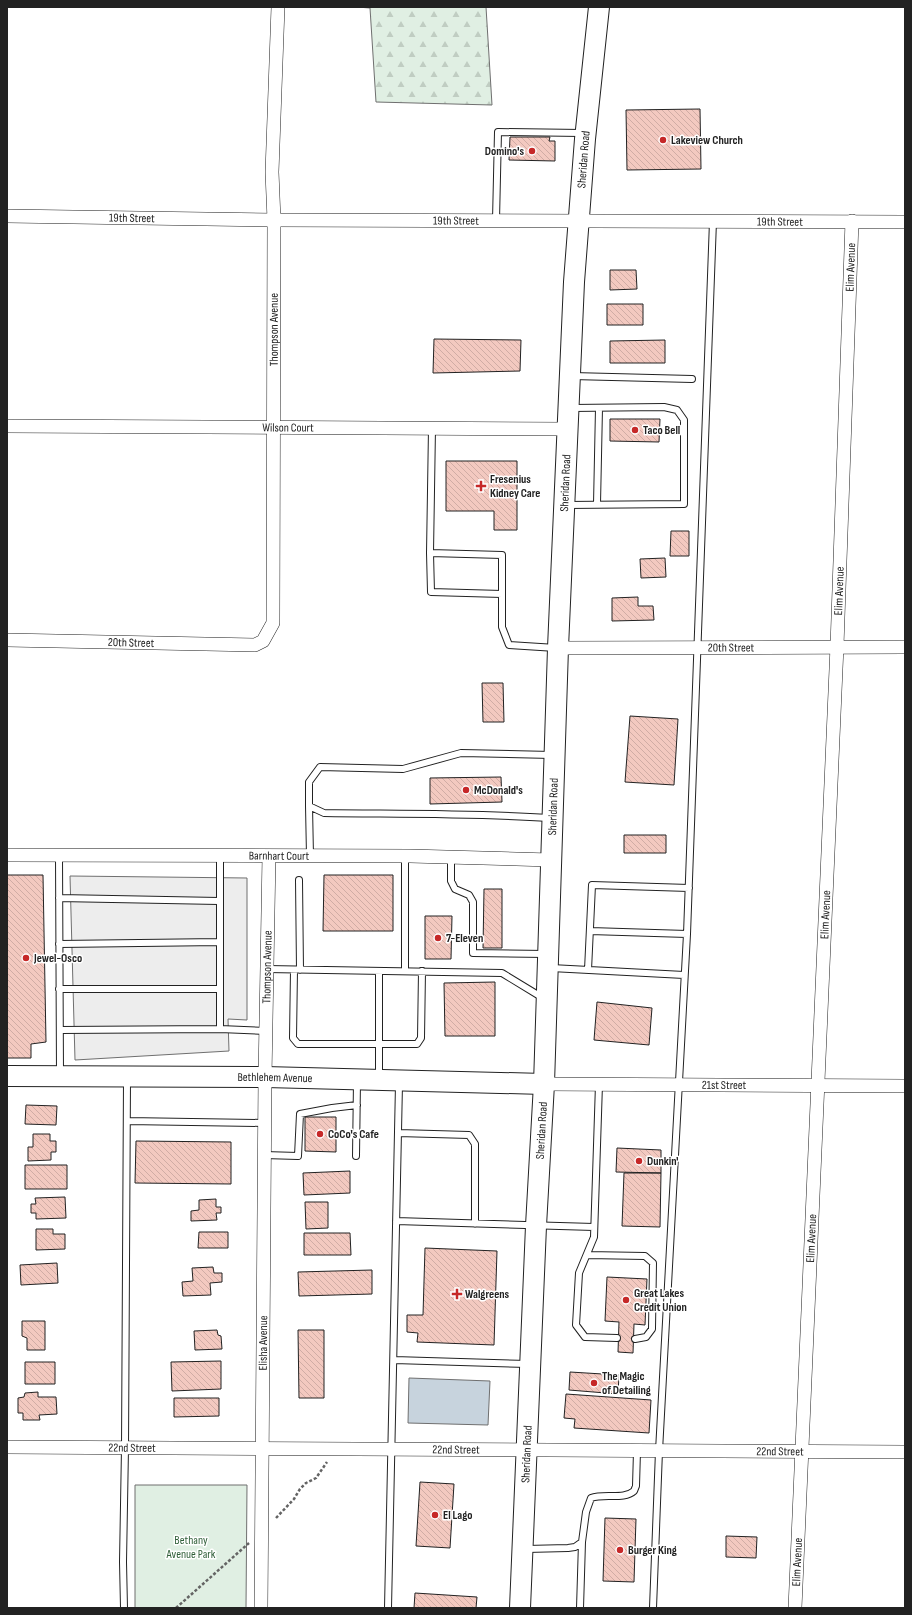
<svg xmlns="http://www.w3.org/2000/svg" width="912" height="1615" viewBox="0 0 912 1615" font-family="'Sofia Sans Condensed',sans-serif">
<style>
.green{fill:#e0efe3;stroke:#6f6f6f}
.forest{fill:url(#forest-firs);stroke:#6f6f6f}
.parking{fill:#ededed;stroke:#6f6f6f}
.water{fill:#c7d3dd;stroke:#6f6f6f}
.building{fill:url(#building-back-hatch);stroke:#222}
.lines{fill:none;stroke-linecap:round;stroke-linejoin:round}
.service-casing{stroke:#222;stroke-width:8}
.minor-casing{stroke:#222;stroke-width:14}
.primary-casing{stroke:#222;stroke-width:22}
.path{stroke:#646464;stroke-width:2.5;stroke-dasharray:3 2;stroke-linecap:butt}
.service{stroke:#fff;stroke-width:6}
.minor{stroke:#fff;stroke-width:13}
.primary{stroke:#fff;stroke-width:20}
.poi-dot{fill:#c62828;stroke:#fff;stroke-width:1.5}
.labels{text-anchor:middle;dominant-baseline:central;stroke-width:3;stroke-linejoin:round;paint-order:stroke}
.poi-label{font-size:12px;font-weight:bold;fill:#222;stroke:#fff;text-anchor:start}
.street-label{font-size:12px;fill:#222;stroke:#fff}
.park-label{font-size:12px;fill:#2f5e38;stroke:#fff}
</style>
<defs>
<pattern id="forest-firs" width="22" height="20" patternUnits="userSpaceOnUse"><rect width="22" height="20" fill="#e0efe3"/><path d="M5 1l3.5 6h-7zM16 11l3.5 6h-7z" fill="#c0cdc2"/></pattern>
<pattern id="building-back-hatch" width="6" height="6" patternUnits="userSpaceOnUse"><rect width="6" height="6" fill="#f3c9c0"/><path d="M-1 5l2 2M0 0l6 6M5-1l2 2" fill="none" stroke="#d0aca5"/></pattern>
</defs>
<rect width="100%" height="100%" fill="#fff"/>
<!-- green -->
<path class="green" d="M135,1485h112l-1,123h-111z"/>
<!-- forest -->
<path class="forest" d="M357,7h129l6,98 -116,-3 -6,-94z"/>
<!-- parking -->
<path class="parking" d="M70,876l177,2v142l-19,-1 1,32 -154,9z"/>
<!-- water -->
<path class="water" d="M409,1378l81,3 -2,44 -80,-2z"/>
<!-- building -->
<path class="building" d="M700,109l1,60 -74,1 -1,-60z
M510,137h40l-1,4h6v20l-46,-1z
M610,270h26l1,19 -27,1z
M607,304h36v21h-36z
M434,339l87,1 -1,31 -87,2z
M665,340v23h-55v-22z
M610,419h50l-1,23 -49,-1z
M446,461h71v69h-23v-19h-48z
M671,531h18v25h-19z
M665,558l1,19 -25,1 -1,-19z
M638,597v9h15l1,14 -42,1v-23z
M482,683h21l1,39h-21z
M630,716l48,3 -4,66 -49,-3z
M501,777l1,25 -72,2v-26z
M624,835h42v18h-42z
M7,875h36l3,167 -15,2v14h-24z
M324,875h69v56h-70z
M484,889h18v59h-19z
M425,916h27l-1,43h-26z
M495,982v54h-50l-1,-53z
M597,1002l55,6 -3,37 -55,-5z
M26,1105l31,1 -1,19 -31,-1z
M305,1117h31v35l-31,-1z
M33,1134h17v7h6v11h-5v8l-23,1v-14h5z
M136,1141l95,1v42l-96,-1z
M617,1148l44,2v23l-45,-1z
M25,1165h42v24h-42z
M350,1171v22l-46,2 -1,-22z
M624,1173h37l-1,54 -38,-1z
M65,1197l1,21 -30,1v-6h-5v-9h5l-1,-6z
M216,1199v8h5v6h-5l1,7 -26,1v-10l8,-1v-10z
M305,1202h23v26l-22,1z
M36,1229h17v5h12v15l-29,1z
M199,1232h29v16h-30z
M304,1233h46l1,22h-47z
M425,1248l72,3 -3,94 -77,-3 1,-9 -11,-1v-17h16z
M57,1263l1,20 -37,2 -1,-20z
M213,1267l1,6h8v9l-12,1 1,12 -28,1 -1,-14 11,-1 -1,-13z
M372,1270v24l-73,2 -1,-24z
M607,1277l40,2 -2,46 -11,-1 -1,29 -15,-1 1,-30 -14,-1z
M22,1321h23v29h-18v-12l-5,-2z
M217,1330l1,5 3,1 1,13 -27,1 -1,-19z
M298,1330h26v68h-25z
M221,1361v28l-49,2 -1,-29z
M25,1362h30v22h-30z
M570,1372l49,3 -1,19 -49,-4z
M38,1392v5h18l1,17 -18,1 1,5h-17v-7h-5v-15l6,-1 1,-4z
M566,1394l85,6 -2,33 -75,-5 1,-9 -11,-1z
M174,1398h45v18l-45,1z
M420,1482l34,2 -4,64 -34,-2z
M605,1518l31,1 -2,63 -31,-1z
M726,1536l31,1 -1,21 -30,-1z
M415,1593l62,4 -1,11h-62z"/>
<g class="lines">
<defs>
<path id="service" d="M496,220l2,-88 84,1
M572,376l120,3
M432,428l-2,125 72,2v72l7,18 47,3
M597,504l2,-96
M566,505l118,-1v-84l-7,-10 -13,-3 -93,1
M430,553l1,39 71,2
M309,806l1,50
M549,818c-75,-5 -150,-4 -225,-5l-15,-7v-24l11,-15 83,2 58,-16 91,2
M59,856l1,218
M451,857v24l4,8 14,6 4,7v51l73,1
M299,880l1,90
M59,898l160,3
M590,931l97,3
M59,944l161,-2v-86
M551,968l133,7
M267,969l235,4 41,25
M294,970l-1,68 5,6h119l4,-6 1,-67
M588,970l4,-85 97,3
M379,971v106
M405,971v-115
M59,989h161v-47
M220,989v40l46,2
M60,1030l160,-1
M599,1084l-5,153 -15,36 -3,52 9,12 32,1
M127,1121l137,2
M398,1133l71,2 6,9v80
M264,1155l34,1 2,-42 32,-6 25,-3
M356,1156l1,-75
M396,1221l198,6
M587,1255l58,1 8,7 -1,66 -6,8 -11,2
M394,1360l134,4
M526,1549l42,-1 7,-1 7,-5 4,-30 5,-14c13,-5 33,2 43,-7l2,-5 1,-35
M124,1608l-1,-46 2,-114 2,-368
M388,1608l11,-524
M580,1608l2,-66
M653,1608l6,-157 28,-517 26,-713"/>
<g id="minor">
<path id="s1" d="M7,216l267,4 631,2"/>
<path id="s2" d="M7,426l561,3"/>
<path id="s3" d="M7,640l248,5 8,-4 10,-18 1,-403 -2,-48 6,-165"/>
<path id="s4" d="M558,648l347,-1"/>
<path id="s5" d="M7,855l403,1 140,4"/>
<path id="s6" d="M544,1084l361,2"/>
<path id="s7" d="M7,1447l898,5"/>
<path id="s8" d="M261,1608l4,-531 4,-221"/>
<path id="s9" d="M795,1608l42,-962 15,-425"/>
</g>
<g id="primary">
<path id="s10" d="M7,1076l258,1 279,7"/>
<path id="s11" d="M520,1608l16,-382 8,-142 14,-436 16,-366 11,-143 14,-132"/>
</g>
</defs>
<!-- service casing -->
<use href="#service" class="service-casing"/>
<!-- minor casing -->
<use href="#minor" class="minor-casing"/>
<!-- primary casing -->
<use href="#primary" class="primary-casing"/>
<!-- path -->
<path class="path" d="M276,1518l18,-19 6,-10 6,-6 10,-5 11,-16
M176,1608l73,-65"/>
<!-- service -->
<use href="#service" class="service"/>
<!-- minor -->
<use href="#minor" class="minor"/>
<!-- primary -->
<use href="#primary" class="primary"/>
</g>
<!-- markers -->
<g class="poi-dot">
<circle cx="663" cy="140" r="4"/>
<circle cx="532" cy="151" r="4"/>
<circle cx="635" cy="430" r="4"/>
<path d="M479 480h4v4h4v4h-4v4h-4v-4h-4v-4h4z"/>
<circle cx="466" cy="790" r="4"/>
<circle cx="438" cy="938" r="4"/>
<circle cx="26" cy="958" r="4"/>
<circle cx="320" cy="1134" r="4"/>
<circle cx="639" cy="1161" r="4"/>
<path d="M455 1288h4v4h4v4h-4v4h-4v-4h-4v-4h4z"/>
<circle cx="626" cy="1300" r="4"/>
<circle cx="594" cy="1383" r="4"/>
<circle cx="435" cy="1515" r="4"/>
<circle cx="620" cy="1550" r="4"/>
</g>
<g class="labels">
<!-- poi labels -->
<g class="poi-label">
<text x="671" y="140">Lakeview Church</text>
<text x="524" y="151" text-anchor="end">Domino's</text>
<text x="643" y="430">Taco Bell</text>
<text x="490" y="479">Fresenius<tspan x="490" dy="14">Kidney Care</tspan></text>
<text x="474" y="790">McDonald's</text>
<text x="446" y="938">7-Eleven</text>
<text x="34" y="958">Jewel-Osco</text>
<text x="328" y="1134">CoCo's Cafe</text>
<text x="647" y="1161">Dunkin'</text>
<text x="634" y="1293">Great Lakes<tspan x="634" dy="14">Credit Union</tspan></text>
<text x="465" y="1294">Walgreens</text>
<text x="602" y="1376">The Magic<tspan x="602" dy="14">of Detailing</tspan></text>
<text x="443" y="1515">El Lago</text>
<text x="628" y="1550">Burger King</text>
</g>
<!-- street labels -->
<g class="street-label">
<text stroke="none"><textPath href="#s11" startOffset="1450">Sheridan Road</textPath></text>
<text stroke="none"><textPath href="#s1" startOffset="125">19th Street</textPath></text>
<text stroke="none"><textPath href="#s1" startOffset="449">19th Street</textPath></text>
<text stroke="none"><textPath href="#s1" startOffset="773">19th Street</textPath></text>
<text stroke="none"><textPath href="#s9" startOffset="1342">Elim Avenue</textPath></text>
<text stroke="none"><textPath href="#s3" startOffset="571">Thompson Avenue</textPath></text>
<text stroke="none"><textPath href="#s2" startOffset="281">Wilson Court</textPath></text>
<text stroke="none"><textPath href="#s11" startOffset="1126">Sheridan Road</textPath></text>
<text stroke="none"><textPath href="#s9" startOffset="1018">Elim Avenue</textPath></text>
<text stroke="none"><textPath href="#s3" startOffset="124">20th Street</textPath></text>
<text stroke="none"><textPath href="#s4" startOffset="173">20th Street</textPath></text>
<text stroke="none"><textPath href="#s11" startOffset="802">Sheridan Road</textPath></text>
<text stroke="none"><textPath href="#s5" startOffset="272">Barnhart Court</textPath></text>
<text stroke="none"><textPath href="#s9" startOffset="694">Elim Avenue</textPath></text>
<text stroke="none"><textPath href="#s8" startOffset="641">Thompson Avenue</textPath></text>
<text stroke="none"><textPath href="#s10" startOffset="268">Bethlehem Avenue</textPath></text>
<text stroke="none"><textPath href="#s6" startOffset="180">21st Street</textPath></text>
<text stroke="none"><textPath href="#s11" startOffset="478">Sheridan Road</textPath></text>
<text stroke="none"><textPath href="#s9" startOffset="370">Elim Avenue</textPath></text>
<text stroke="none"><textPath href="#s8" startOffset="265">Elisha Avenue</textPath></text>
<text stroke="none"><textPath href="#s7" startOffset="125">22nd Street</textPath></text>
<text stroke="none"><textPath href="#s7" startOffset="449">22nd Street</textPath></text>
<text stroke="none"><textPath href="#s7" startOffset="773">22nd Street</textPath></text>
<text stroke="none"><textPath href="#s11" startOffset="154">Sheridan Road</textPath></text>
<text stroke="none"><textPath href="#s9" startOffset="46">Elim Avenue</textPath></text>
</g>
<!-- park labels -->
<g class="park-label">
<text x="191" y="1540">Bethany<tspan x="191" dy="14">Avenue Park</tspan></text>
</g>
</g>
<!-- border -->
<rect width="912" height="1615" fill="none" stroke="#222222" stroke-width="16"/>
</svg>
